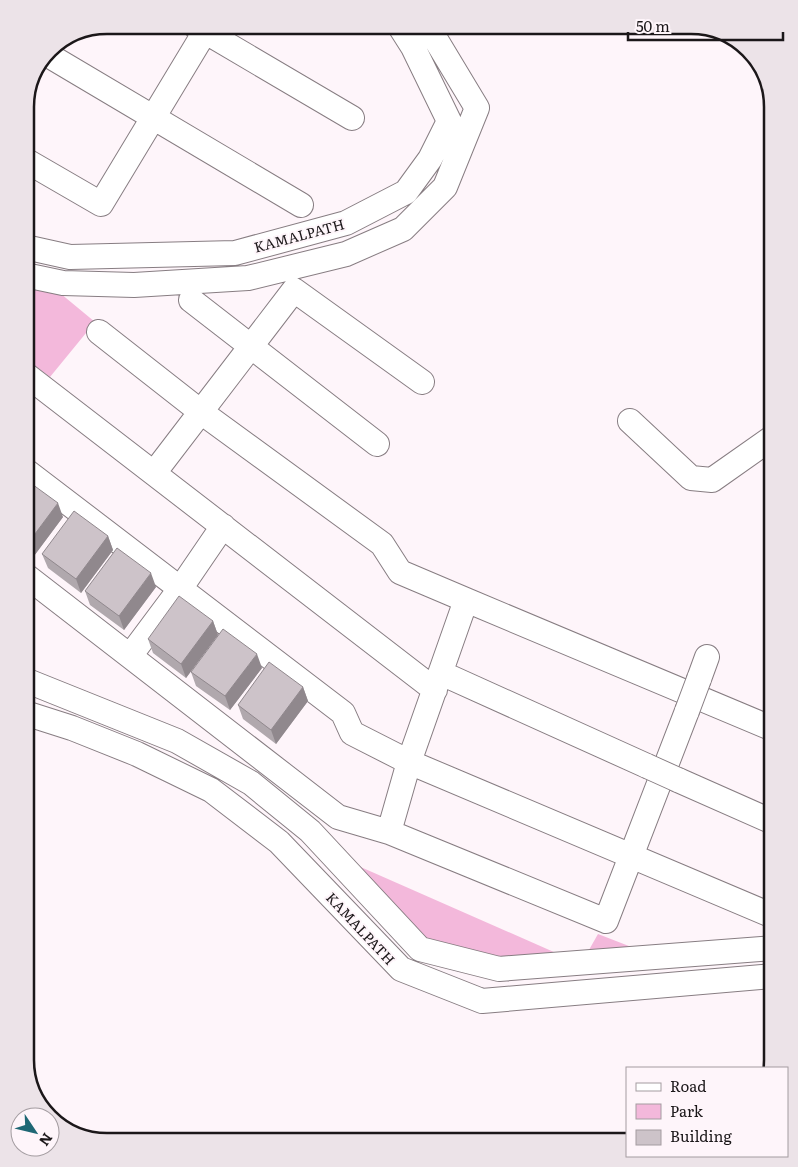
<svg xmlns="http://www.w3.org/2000/svg" width="798" height="1167" viewBox="0 0 798 1167" font-family="Literata,serif">
<style>
.green{fill:#f3b8db}
.lines{fill:none;stroke-linecap:round;stroke-linejoin:round}
.street-casing{stroke:#877d82;stroke-width:26}
.street{stroke:#fff;stroke-width:24}
.street-bridge-casing{stroke:#877d82;stroke-width:26;stroke-linecap:butt}
.street-bridge{stroke:#fff;stroke-width:24}
.wall{fill:#b0a8ad}
.shaded-wall{fill:#90888d}
.building{fill:#cdc3c9;stroke:#90888d}
.labels{text-anchor:middle;dominant-baseline:central;stroke-width:4;stroke-linejoin:round;paint-order:stroke}
.street-label{font-size:14px;fill:#1b1719;stroke:#fef5fa}
.rim{fill:none;stroke:#1b1719;stroke-width:2.5}
</style>
<rect width="100%" height="100%" fill="#fef5fa"/>
<!-- green -->
<path class="green" d="M25,273l18,6 52,43 -45,55 -25,-19z
M322,850l259,114 17,-30 72,28 -166,18 -80,-29z"/>
<g class="lines">
<defs>
<path id="street" d="M194,25l158,93
M48,55l253,150
M25,160l76,44 108,-179
M25,247l45,10 165,-4 111,-30 60,-31 24,-33 19,-38 -36,-74 -14,-22
M25,275l38,8 71,2 114,-7 98,-24 57,-25 42,-42 32,-79 -50,-83
M191,300l186,144
M99,332l102,80 181,132 18,28 66,28
M25,374l410,316
M630,421l61,57 21,2 61,-43
M25,470l318,243 9,20 57,29 57,-162 307,129
M154,473l140,-183 128,92
M25,575l313,242 51,15
M130,656l50,-67 43,-63
M441,673l206,93
M699,679l8,-22
M25,680l152,61 74,42 59,48 110,118 79,20 274,-21
M687,711l-81,210 -217,-89 20,-70 364,154
M25,713l47,15 65,26 74,36 68,52 122,127 81,32 291,-25
M678,780l95,42"/>
</defs>
<!-- street casing -->
<use href="#street" class="street-casing"/>
<!-- street -->
<use href="#street" class="street"/>
<defs>
<path id="street-bridge" d="M687,711l12,-32
M647,766l31,14"/>
</defs>
<!-- street-bridge casing -->
<use href="#street-bridge" class="street-bridge-casing"/>
<!-- street-bridge -->
<use href="#street-bridge" class="street-bridge"/>
</g>
<!-- wall -->
<path class="wall" d="M25,479l38,38 -32,43 -6,-5z
M108,536l5,14 -32,43 -33,-25 -6,-14z
M156,587l-32,43 -34,-25 -5,-14z
M213,621l5,14 -32,43 -33,-25 -5,-14z
M262,668l-32,42 -34,-24 -5,-14z
M303,687l5,14 -32,43 -33,-25 -5,-14z"/>
<!-- shaded-wall -->
<path class="shaded-wall" d="M58,503l5,14 -32,43 -5,-14z
M108,536l5,14 -32,43 -5,-14z
M151,573l5,14 -32,43 -5,-14z
M213,621l5,14 -32,43 -5,-14z
M257,654l5,14 -32,42 -5,-14z
M303,687l5,14 -32,43 -5,-14z"/>
<!-- building -->
<path class="building" d="M25,479l33,24 -32,43 -1,-1z
M74,511l34,25 -32,43 -34,-25z
M117,548l34,25 -32,43 -34,-25z
M179,596l34,25 -32,43 -33,-25z
M223,629l34,25 -32,42 -34,-24z
M269,662l34,25 -32,43 -33,-25z"/>
<g class="labels">
<!-- street labels -->
<g class="street-label">
<text transform="translate(299 235) rotate(-15)">KAMALPATH</text>
<text transform="translate(361 928) rotate(47)">KAMALPATH</text>
</g>
</g>
<!-- crop -->
<path d="M0 0H798V1167H0ZM107 34H691A73 73 0 0 1 764 107V1060A73 73 0 0 1 691 1133H107A73 73 0 0 1 34 1060V107A73 73 0 0 1 107 34Z" fill="#ece3e8" fill-rule="evenodd"/>
<path class="rim" d="M107 34H691A73 73 0 0 1 764 107V1060A73 73 0 0 1 691 1133H107A73 73 0 0 1 34 1060V107A73 73 0 0 1 107 34Z"/>
<!-- legend -->
<rect x="626" y="1067" width="162" height="90" fill="#fef5fa" stroke="#a39ca0"/>
<rect x="636" y="1083" width="25" height="8" fill="#ffffff" stroke="#a39ca0"/>
<text x="670" y="1092" font-size="15" fill="#1b1719">Road</text>
<rect x="636" y="1104" width="25" height="15" fill="#f3b8db" stroke="#a39ca0"/>
<text x="670" y="1117" font-size="15" fill="#1b1719">Park</text>
<rect x="636" y="1130" width="25" height="15" fill="#cdc3c9" stroke="#a39ca0"/>
<text x="670" y="1142" font-size="15" fill="#1b1719">Building</text>
<!-- north arrow -->
<g transform="translate(35 1132) rotate(125)"><circle r="24" fill="#fef5fa" stroke="#a39ca0"/>
<path d="M0-4L9 19L0 12L-9 19Z" fill="#1e6774"/>
<text y="-8" font-size="14" font-weight="bold" text-anchor="middle" fill="#1b1719">N</text>
</g>
<!-- scale -->
<path d="M628 32v8h155v-8" fill="none" stroke="#1b1719" stroke-width="2.5"/>
<text x="636" y="32" font-size="15" fill="#1b1719" stroke="#fef5fa" stroke-width="4" paint-order="stroke">50 m</text>
</svg>
